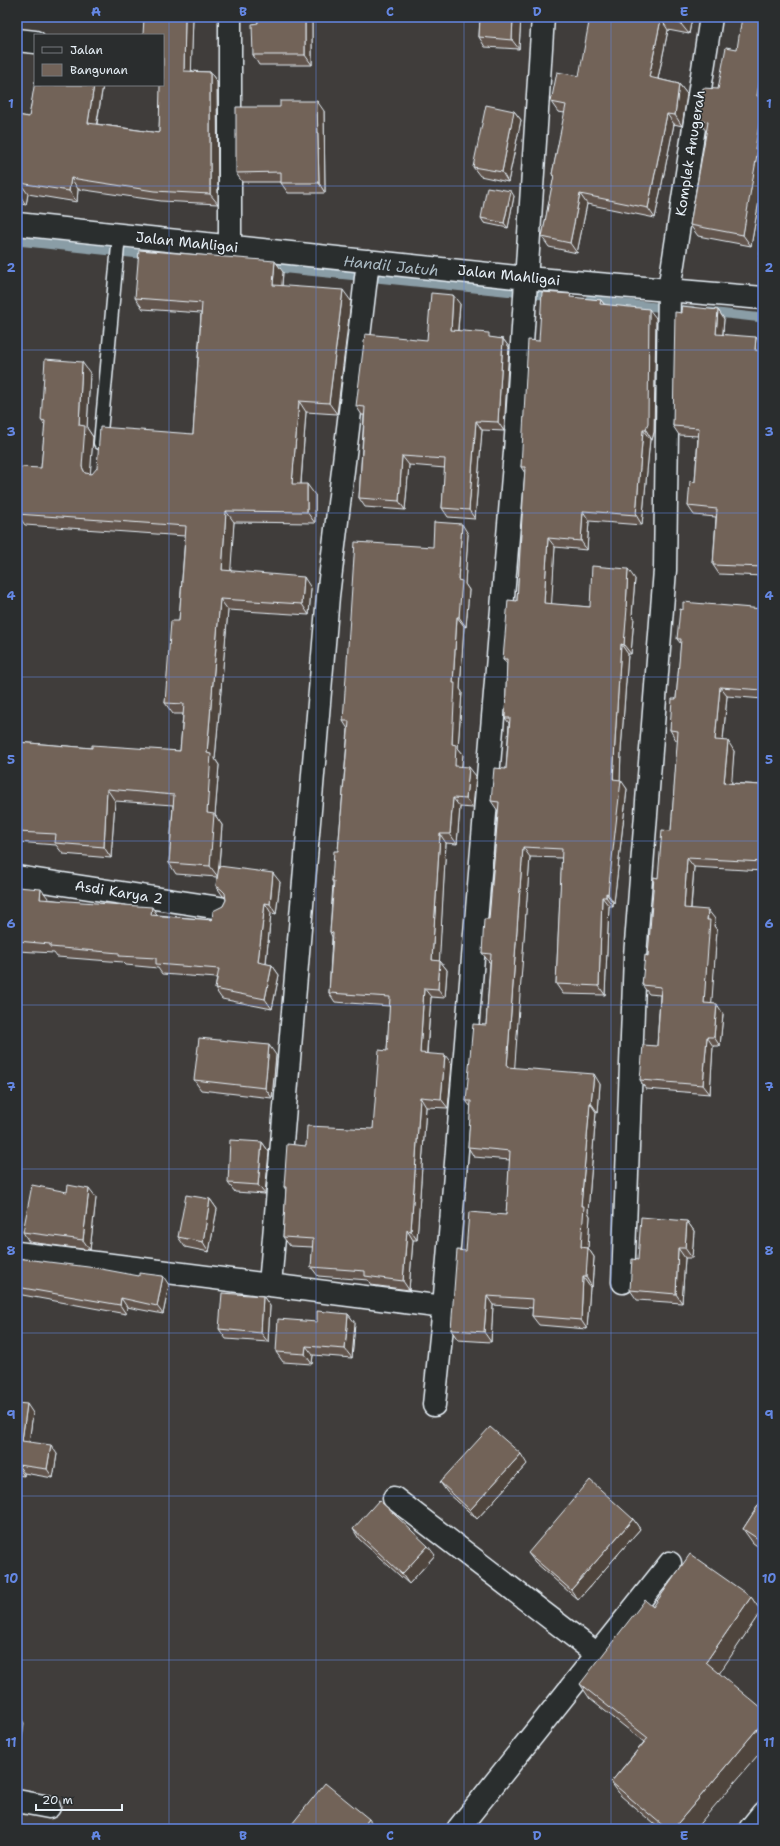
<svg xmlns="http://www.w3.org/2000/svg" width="780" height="1846" viewBox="0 0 780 1846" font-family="'Shantell Sans',sans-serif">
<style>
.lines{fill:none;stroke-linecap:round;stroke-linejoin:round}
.stream{stroke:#8a9da6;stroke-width:9}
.service-casing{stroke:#e8f1f8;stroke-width:15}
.minor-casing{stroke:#e8f1f8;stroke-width:25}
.service{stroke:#2a2d2e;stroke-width:12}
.minor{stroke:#2a2d2e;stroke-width:22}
.wall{fill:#62554d;stroke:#e8f1f8}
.shaded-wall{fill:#50453e;stroke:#e8f1f8}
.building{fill:#726359;stroke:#e8f1f8}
.grid{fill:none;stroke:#6487e3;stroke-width:1;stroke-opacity:0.55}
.labels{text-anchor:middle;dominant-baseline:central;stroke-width:3;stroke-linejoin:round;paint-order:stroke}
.street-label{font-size:14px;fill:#e8f1f8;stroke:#2a2d2e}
.water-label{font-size:15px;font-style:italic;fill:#a9b9c2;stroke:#2a2d2e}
.neatline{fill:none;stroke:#6487e3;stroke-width:1.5}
.grid-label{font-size:13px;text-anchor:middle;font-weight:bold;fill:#6487e3}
</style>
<rect width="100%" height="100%" fill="#403d3b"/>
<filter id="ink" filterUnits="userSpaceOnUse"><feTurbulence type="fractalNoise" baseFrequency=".025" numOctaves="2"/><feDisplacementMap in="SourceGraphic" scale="8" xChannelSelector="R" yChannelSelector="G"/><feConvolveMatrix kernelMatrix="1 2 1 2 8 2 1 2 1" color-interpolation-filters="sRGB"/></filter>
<g filter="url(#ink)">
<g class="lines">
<!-- stream -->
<path class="stream" d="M17,241l132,14
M269,267l284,29
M589,300l105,11
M709,312l54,6"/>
<defs>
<path id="service" d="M100,443l19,-208"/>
<path id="minor" d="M17,40l18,2
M17,224l509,54 237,20
M230,247v-230
M17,877l203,31
M17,1253l427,54
M623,1282l12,-326 30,-386 4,-280 42,-273
M270,1285l58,-689 40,-335
M434,1405l10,-98 71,-855 28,-435
M394,1498l203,156
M17,1801l32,6
M458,1829l212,-266
M750,1829l13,-16"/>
</defs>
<!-- service casing -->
<use href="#service" class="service-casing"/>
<!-- minor casing -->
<use href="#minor" class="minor-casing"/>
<!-- service -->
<use href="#service" class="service"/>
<!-- minor -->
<use href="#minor" class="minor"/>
</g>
<!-- wall -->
<path class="wall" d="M144,17h49l-2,54 19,1 7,10 1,122 -57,-3 -83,-12 -1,13 -49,-8 -2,11 -9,-2v-88l12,2 6,-32h68l-6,39 62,9 4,-98z
M258,17h64v3h-10v45h-53l-6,-10 5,-32z
M480,17h41l-2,32 -34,-2 -6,-10z
M692,17l-3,17 -21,-4 -10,49 21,5 8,10 -5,32 -8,-2 -19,94 -68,-14 -10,49 -28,-6 -7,-10 12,-60 -2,-3 13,-61 -7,-1 -7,-10 28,-26 43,-55z
M763,17v161l-12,68 -53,-10 -8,-11 16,-94 -8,-11 20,-31 19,-40z
M324,111l1,82h-37l-7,-10v-1h-39l-6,-9z
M514,111l7,9 -13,62 -28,-6 -7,-9z
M514,196l-6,32 -24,-5 -3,-5z
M763,238v26l-4,-5z
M283,272l-1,14 69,15 -14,113 -31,-2 -5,72 14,11v28l-81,-1 -4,49 81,17 -2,27 -81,-5 -13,149 4,6 -4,50 7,10 -3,41 61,16 -4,32 -5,-1 -5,51 6,1 7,10 -7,34 -50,-10 -7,-10 2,-11 -55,-4 -4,-6 -32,-3 -3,-3 -66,-5 -3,-4 -37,-2v-64l31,11v1l110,16 54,5 11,-14 3,-6 -1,-3 -2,-1 -7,-10 1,-9 -41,-3 -7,-11 4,-58 -58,-4 -4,57 -48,-4 -7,-9 -39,-3v-100l75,6 88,3 3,-37h-10l-8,-11 14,-82 6,-85 -160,-11 -8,-11 24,-46 4,-42 -4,-6 49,-47 -3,55 6,9 -3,37h2l101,-40 8,-121 -58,-4 -8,-11z
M573,298l28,2 3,4 52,14 -2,114 -2,8 -2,-1 -8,86 -53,-4 -2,29 -32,-3 -4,57 39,3 45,-28 -3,36 2,2 -3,37h-3l-7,96 -1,30 7,9 -13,114h-1v3h-4l-4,89 -42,-1 -7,-10 6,-126 -32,-1 -16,211 86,16 -2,29 -2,-1 -8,100 2,4 -2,32 6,9 -2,30h-2l-3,42 -48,-4 -7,-9 1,-8 -40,-3 -2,37 -33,-2 -7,-10 15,-79 40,-36 4,-55 -36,-3 -6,-10 3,-40 -5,-6 20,-76 4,-63h-1l-7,-9 7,-34 9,-108 -7,-10 15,-32 3,-46 -4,-5 2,-54 -4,-5 14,-58 8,-128 -4,-6 18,-126z
M460,304l-2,27 34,7 11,1 6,8 -5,84 -22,-1 -7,89 -27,-2 -6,-9 3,-40 -36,-3 -4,45 -40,-3 -6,-9 5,-83h-2l-6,-9 71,-66z
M718,310l6,9 -1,15 40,12v230l-44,-2 -6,-9 3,-48 -22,-2 -6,-9 7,-24 3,-46 -19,-1 -6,-9 9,-113z
M468,534l-3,50 4,6 -3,37 -2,-1 -4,63 2,3 -4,56 5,6 -1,12 14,10 -3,32 -13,-1 -3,37 -11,-1 -7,118h1l7,9 -2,28 -14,-1 -4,57 25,10 -4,44 -22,-1 -9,133h-4l-4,50 -38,-5 -3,-5 -50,-4 -7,-9 2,-20 -23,-1 -7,-9 3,-47 -2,-3 22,-41 67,-17 14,-78 3,-45 -55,-4 -6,-9 3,-56 -2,-5 3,-49 -1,-2 6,-30 10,-122 -5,-8 90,-174z
M763,609v90l-36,-3 -4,45 11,10 -3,32 32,2v86l-69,-4 -3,42 24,10 -1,7 3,4 -6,74 12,10 -3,32h-7l-3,48 -64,-5 -6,-9 17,-34 3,-51 -11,-1 -7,-9 6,-29 10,-78 13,-47 7,-91h-2l-6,-10 6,-31 5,-55 -4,-5z
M276,1055l-4,43 -71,-8 -7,-10z
M262,1142l7,10 -4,42 -30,-2 -7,-9z
M67,1192l29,6 -6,52 -61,-8 -6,-10z
M210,1199l7,10 -8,43 -24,-5 -7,-10z
M687,1221l7,10 -2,27h-7l-3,45 -45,-3 -7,-10z
M17,1258l152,27 -6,29 -36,-7 -1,7 -109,-20z
M263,1296l7,10 -2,36 -42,-3 -7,-10z
M348,1314l7,9 -3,35 -39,-3 -1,9 -29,-2 -7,-10 41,-30z
M17,1403l16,10 -4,29 28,12 -4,24 -29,-5v3l-7,-1z
M527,1464l-50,55 -30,-27 -7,-10z
M763,1498v52l-10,-7 -10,-14z
M633,1519l7,10 -62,71 -43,-38 -7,-9z
M353,1529l82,26 -26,29 -50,-45z
M751,1597l10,14 -42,62 -24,156h-35l-39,-33 -10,-14 33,-40 -54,-43 -10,-15 73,-77z"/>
<!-- shaded-wall -->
<path class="shaded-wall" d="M185,17h8l-2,65 -7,-11z
M305,17h5l2,3v45l-7,-10z
M513,17h8l-2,32 -7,-9z
M683,17h9l-3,17 -8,-10z
M661,19l7,11 -12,58 -7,-11z
M763,61v117l-12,68 -8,-11 12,-86 2,-53z
M210,72l7,10 1,122 -8,-10z
M679,84l8,10 -5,32 -7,-11z
M94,85h9l-8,48 -7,-10z
M317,101l7,10 1,82 -6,-10z
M514,111l7,9 -13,62 -6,-10z
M667,114l7,10 -19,94 -7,-10z
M71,178l7,11 -1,13 -8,-11z
M20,183l8,11 -2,11 -7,-11z
M511,191l3,5 -6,32 -4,-5z
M580,194l7,10 -10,49 -7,-10z
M275,261l8,11 -2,24 -8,-11z
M343,290l8,11 -14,113 -8,-11z
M453,295l7,9 -3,35 -6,-9z
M601,300l6,9 -7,-5z
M649,309l7,9 -2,114 -2,8 -6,-10z
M718,310l6,9 -2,24 -6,-9z
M756,337l7,9 -1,13 -7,-9z
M503,339l6,8 -5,84 -6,-9z
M82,362l8,11 -3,55 6,9 -3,41 -5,-5 -3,-6 -3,-42z
M299,401l7,11 -6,83 -8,-11z
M476,421l6,9 -7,89 -6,-9z
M643,430l7,9 -8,86 -6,-10z
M402,456l7,9 -4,45 -6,-9z
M307,484l8,11v28l-8,-11z
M226,511l8,11 -4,59 -8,-11z
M583,511l6,10 -2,29 -6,-9z
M462,524l6,10 -3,50 4,6 -3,37 -7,-10 -1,-37z
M548,538l7,9 -4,66 -7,-10z
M628,569l7,10 -3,36 2,2 -3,37 -7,-9 2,-37z
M304,577l7,11 -2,27 -7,-11z
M220,599l8,11 -13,149 4,6 -4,50 7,10 -4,52 -8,-11 -3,-53v-60z
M457,617l7,9 -4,63 2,3 -4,56 5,6 -2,21 -6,-9 -3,-22 1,-61z
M621,644l7,10 -7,96 -1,34 1,-4 6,9 -13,114 -6,-9 7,-153z
M720,687l7,9 -5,54 -7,-10z
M728,741l6,10 -3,41 -7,-9z
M469,767l7,9 -3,32 -7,-9z
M107,789l8,12 -4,57 -7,-11z
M453,798l7,9 -3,37 -7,-10z
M440,834l6,9 -7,126 -7,-9z
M523,847l7,10 -16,220 -7,-10z
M687,858l7,9 -4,50 -6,-9z
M273,873l7,9 -4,32 -6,-10z
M41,889l7,9 -1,11 -7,-10z
M606,893l7,10v3l-7,-9z
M602,897l7,9 -4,89 -6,-9z
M265,903l6,10 -6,59 -7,-10z
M152,907l6,9 -7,-1z
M708,910l7,9 -1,7 3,4 -6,83 -7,-10z
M440,961l7,9 -2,28 -7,-9z
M272,965l7,10 -7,34 -7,-10z
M424,988l7,9 -5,65 -6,-9z
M717,1004l6,10 -3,32 -6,-9z
M707,1037l6,9 -3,48 -7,-9z
M269,1045l7,10 -4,43 -7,-10z
M445,1055l7,9 -4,44 -7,-9z
M594,1074l6,10 -2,29 -7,-10z
M420,1097l6,10 -9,133 -6,-9z
M590,1103l6,9 -8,100 2,4 -2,32 6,9 -2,30 -6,-10 -5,-30v-41z
M262,1142l7,10 -4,42 -7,-9z
M89,1189l7,9 -6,52 -7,-10z
M210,1199l7,10 -8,43 -6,-10z
M687,1221l7,10 -2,27 -7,-10z
M407,1230l6,10 -4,50 -6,-9z
M678,1248l7,10 -3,45 -6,-9z
M163,1276l6,9 -6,29 -6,-8z
M583,1277l7,10 -3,42 -6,-9z
M263,1296l7,10 -2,36 -7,-9z
M487,1296l6,9 -2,37 -7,-10z
M121,1298l6,9 -1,7 -6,-9z
M348,1314l7,9 -3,35 -7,-9z
M306,1346l7,9 -1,9 -7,-10z
M27,1404l6,9 -5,37 -6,-9z
M51,1445l6,9 -4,24 -6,-9z
M521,1454l6,10 -50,55 -7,-9z
M18,1465l6,8v3l-6,-9z
M633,1519l7,10 -62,71 -7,-10z
M428,1546l7,9 -26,29 -7,-10z
M751,1597l10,14 -44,66 -11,-15z
M19,1715l5,8 -5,39 -2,-3v-33z
M763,1722v27l-68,80h-22z
M369,1819l7,10h-15z"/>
<!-- building -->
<path class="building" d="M144,17h41l-1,54 26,1v122l-56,-3 -83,-13 -2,13 -49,-8 -1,11h-2v-79l12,2 6,-36v4h59l-6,38 71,10 1,-48h3v-50h-20z
M258,17h47v38h-52l-1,-31 6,-1z
M480,17h33l-1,23 -33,-3z
M590,17h16l16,4 1,-4h60l-2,7 -20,-5 -12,58 30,7 -4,31 -8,-1 -19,94 -68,-14 -10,49 -28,-6 12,-62 -2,-1 14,-69 -15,-3 6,-30 22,4z
M742,17h21v44l-6,35 6,1v4l-8,48h3l-15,86 -53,-10 18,-103 -10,-2 5,-32 15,1 8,-42 11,2z
M280,101h37l2,82h-38v-11l-45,1v-66h44z
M486,105l28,6 -12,61 -29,-5z
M487,187l24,4 -7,32 -23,-5z
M763,238v21h-4z
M139,250l136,11 -2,24 70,5 -14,113 -30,-2 -7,83h15v28l-81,-1 -4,59 82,7 -2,27 -82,-5 -13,154 4,1 -4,59 7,1 -4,52 -41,-3 5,-68 -67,-6 -3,58 -49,-4 1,-9 -39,-2v-90l75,6v-3l88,6 4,-47 -19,-1 6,-82h8l7,-95 -169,-12 3,-47 21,1 4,-47 -4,-1 4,-61 37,3 -3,63 6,1 -3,41 3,6 7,1 5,-6 3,-41 93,7 9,-131 -67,-5z
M542,292l29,2 -1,3 31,3 -1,4 49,5 -1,114 -2,7h-3l-7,85 -53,-4 -2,30 -33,-3 -4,65 46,4 2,-41 36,3 -2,39h1l-3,37 -3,-1 -6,97 -2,38 8,1 -13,114 -2,-1v4h-4l-3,89 -43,-2 6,-135 -39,-2 -16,220 87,7 -3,29h-1l-9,103h3l-3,41 7,1 -2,29h-3l-2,43 -49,-4 1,-17 -46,-3 -3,36 -33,-2 6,-80 9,1 3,-39 37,3 4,-64 -42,-4 3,-46h-5l7,-77 13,1 5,-71 -9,-1 2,-34h5l10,-117 -8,-1 3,-33 12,1 4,-51h-5l2,-59h-4l5,-59 9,1 8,-134h-4l7,-127 11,1z
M431,293l22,2 -2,35 38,3v4l14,2 -5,83 -22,-1 -7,89 -27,-2 3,-49 -43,-3 -3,45 -40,-3 6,-91 -9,-1 9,-72 62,6z
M682,306l36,4 -2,24 40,3 -1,13 8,1v216l-50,-2 4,-56 -29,-3 2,-25 5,1 4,-54 -26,-2 2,-114 7,1z
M434,522l28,2 -4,56 4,1 -3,36h-2l-4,66h2l-3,61 4,1 -1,21 14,1 -3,32 -13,-1 -3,36h-10l-8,126 8,1 -2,28 -14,-1 -4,65 25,2 -4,44 -21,-2 -9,134 -4,-1 -4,51 -38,-5v-5l-54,-4 2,-28 -30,-2 3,-50h-2l3,-43 19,2 1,-20 66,3 6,-79 8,1 3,-54 -61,-4 4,-60 -3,-1 4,-51h-2l2,-30h4l11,-130h-6l12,-179 78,5z
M683,602l80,7v81l-43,-3 -5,53 13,1 -4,42 39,2v77l-76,-4 -3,50 24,2 -1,10h3l-6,83 13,1 -3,33h-7l-4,48 -63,-5 3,-35 14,1 4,-59 -19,-2 3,-30 3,1 6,-79 4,1 4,-48 9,1 7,-100 -8,-1 2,-31h4l5,-60h-4l3,-30 3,1z
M219,866l54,7 -3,31 -5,-1 -7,59 14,3 -7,34 -50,-10 4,-20 -63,-5v-6l-37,-2v-3l-69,-6v-3l-33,-3v-54l24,2 -1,10 112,8 -1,8 61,5 1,-9 10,-5 3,-6 -1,-7 -4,-4 -5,-3z
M199,1038l70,7 -4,43 -71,-8z
M230,1140l32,2 -4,43 -30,-2z
M32,1185l35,7 1,-7 21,4 -6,51 -60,-8z
M186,1195l24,4 -7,43 -25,-5z
M641,1217l46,4 -2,27h-7l-2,46 -46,-4 2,-31 6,1z
M17,1258l79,10 43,8v-3l24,3 -6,30 -36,-8 -1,7 -103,-18z
M222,1293l41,3 -2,37 -42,-4z
M317,1311l31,3 -3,35 -39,-3 -1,8 -29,-2 2,-33 39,3z
M17,1403l10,1 -5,37 29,4 -4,24 -29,-4v2h-1z
M490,1427l31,27 -51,56 -30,-28z
M590,1480l43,39 -62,71 -43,-37z
M763,1498v44l-20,-13z
M379,1500l49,46 -26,28 -49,-45z
M690,1554l61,43 -45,65 57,48v12l-90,107h-6l-56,-47 37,-44 -68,-54 65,-84 8,7z
M17,1715h2l-2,11z
M325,1783l44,36 -8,10h-73z"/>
</g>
<!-- grid -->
<path class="grid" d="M169,17v1812M316,17v1812M464,17v1812M611,17v1812M17,186h746M17,350h746M17,513h746M17,677h746M17,841h746M17,1005h746M17,1169h746M17,1333h746M17,1496h746M17,1660h746"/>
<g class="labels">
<!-- street labels -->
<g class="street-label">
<text transform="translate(690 153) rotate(-81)">Komplek Anugerah</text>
<text transform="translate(187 242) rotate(6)">Jalan Mahligai</text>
<text transform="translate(509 275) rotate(6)">Jalan Mahligai</text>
<text transform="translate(119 892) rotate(9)">Asdi Karya 2</text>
</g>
<!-- water labels -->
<g class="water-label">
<text transform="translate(391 266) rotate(6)">Handil Jatuh</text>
</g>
</g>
<!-- margin -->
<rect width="780" height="1846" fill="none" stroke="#2a2d2e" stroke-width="44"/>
<!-- legend -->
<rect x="34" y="34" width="130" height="52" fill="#2a2d2e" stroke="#767b7f"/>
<rect x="42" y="47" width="20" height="6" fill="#2a2d2e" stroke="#767b7f"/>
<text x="70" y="54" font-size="12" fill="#e8f1f8">Jalan</text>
<rect x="42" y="64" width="20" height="12" fill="#726359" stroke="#767b7f"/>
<text x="70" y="74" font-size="12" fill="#e8f1f8">Bangunan</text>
<!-- scale -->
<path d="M36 1804v6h86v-6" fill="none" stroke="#e8f1f8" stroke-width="2"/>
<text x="42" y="1804" font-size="12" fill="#e8f1f8" stroke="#2a2d2e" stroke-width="3" paint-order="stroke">20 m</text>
<rect x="22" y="22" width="736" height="1802" class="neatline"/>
<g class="grid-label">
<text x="96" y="16">A</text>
<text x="243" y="16">B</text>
<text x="390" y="16">C</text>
<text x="537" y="16">D</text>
<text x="684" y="16">E</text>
<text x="11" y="108">1</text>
<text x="769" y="108">1</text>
<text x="11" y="272">2</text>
<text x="769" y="272">2</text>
<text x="11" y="436">3</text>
<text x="769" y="436">3</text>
<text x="11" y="600">4</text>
<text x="769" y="600">4</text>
<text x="11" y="764">5</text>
<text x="769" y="764">5</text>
<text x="11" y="928">6</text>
<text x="769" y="928">6</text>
<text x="11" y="1091">7</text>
<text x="769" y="1091">7</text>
<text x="11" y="1255">8</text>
<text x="769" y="1255">8</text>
<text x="11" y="1419">9</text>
<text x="769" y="1419">9</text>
<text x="11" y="1583">10</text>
<text x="769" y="1583">10</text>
<text x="11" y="1747">11</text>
<text x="769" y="1747">11</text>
<text x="96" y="1840">A</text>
<text x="243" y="1840">B</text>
<text x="390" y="1840">C</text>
<text x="537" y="1840">D</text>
<text x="684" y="1840">E</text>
</g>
</svg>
